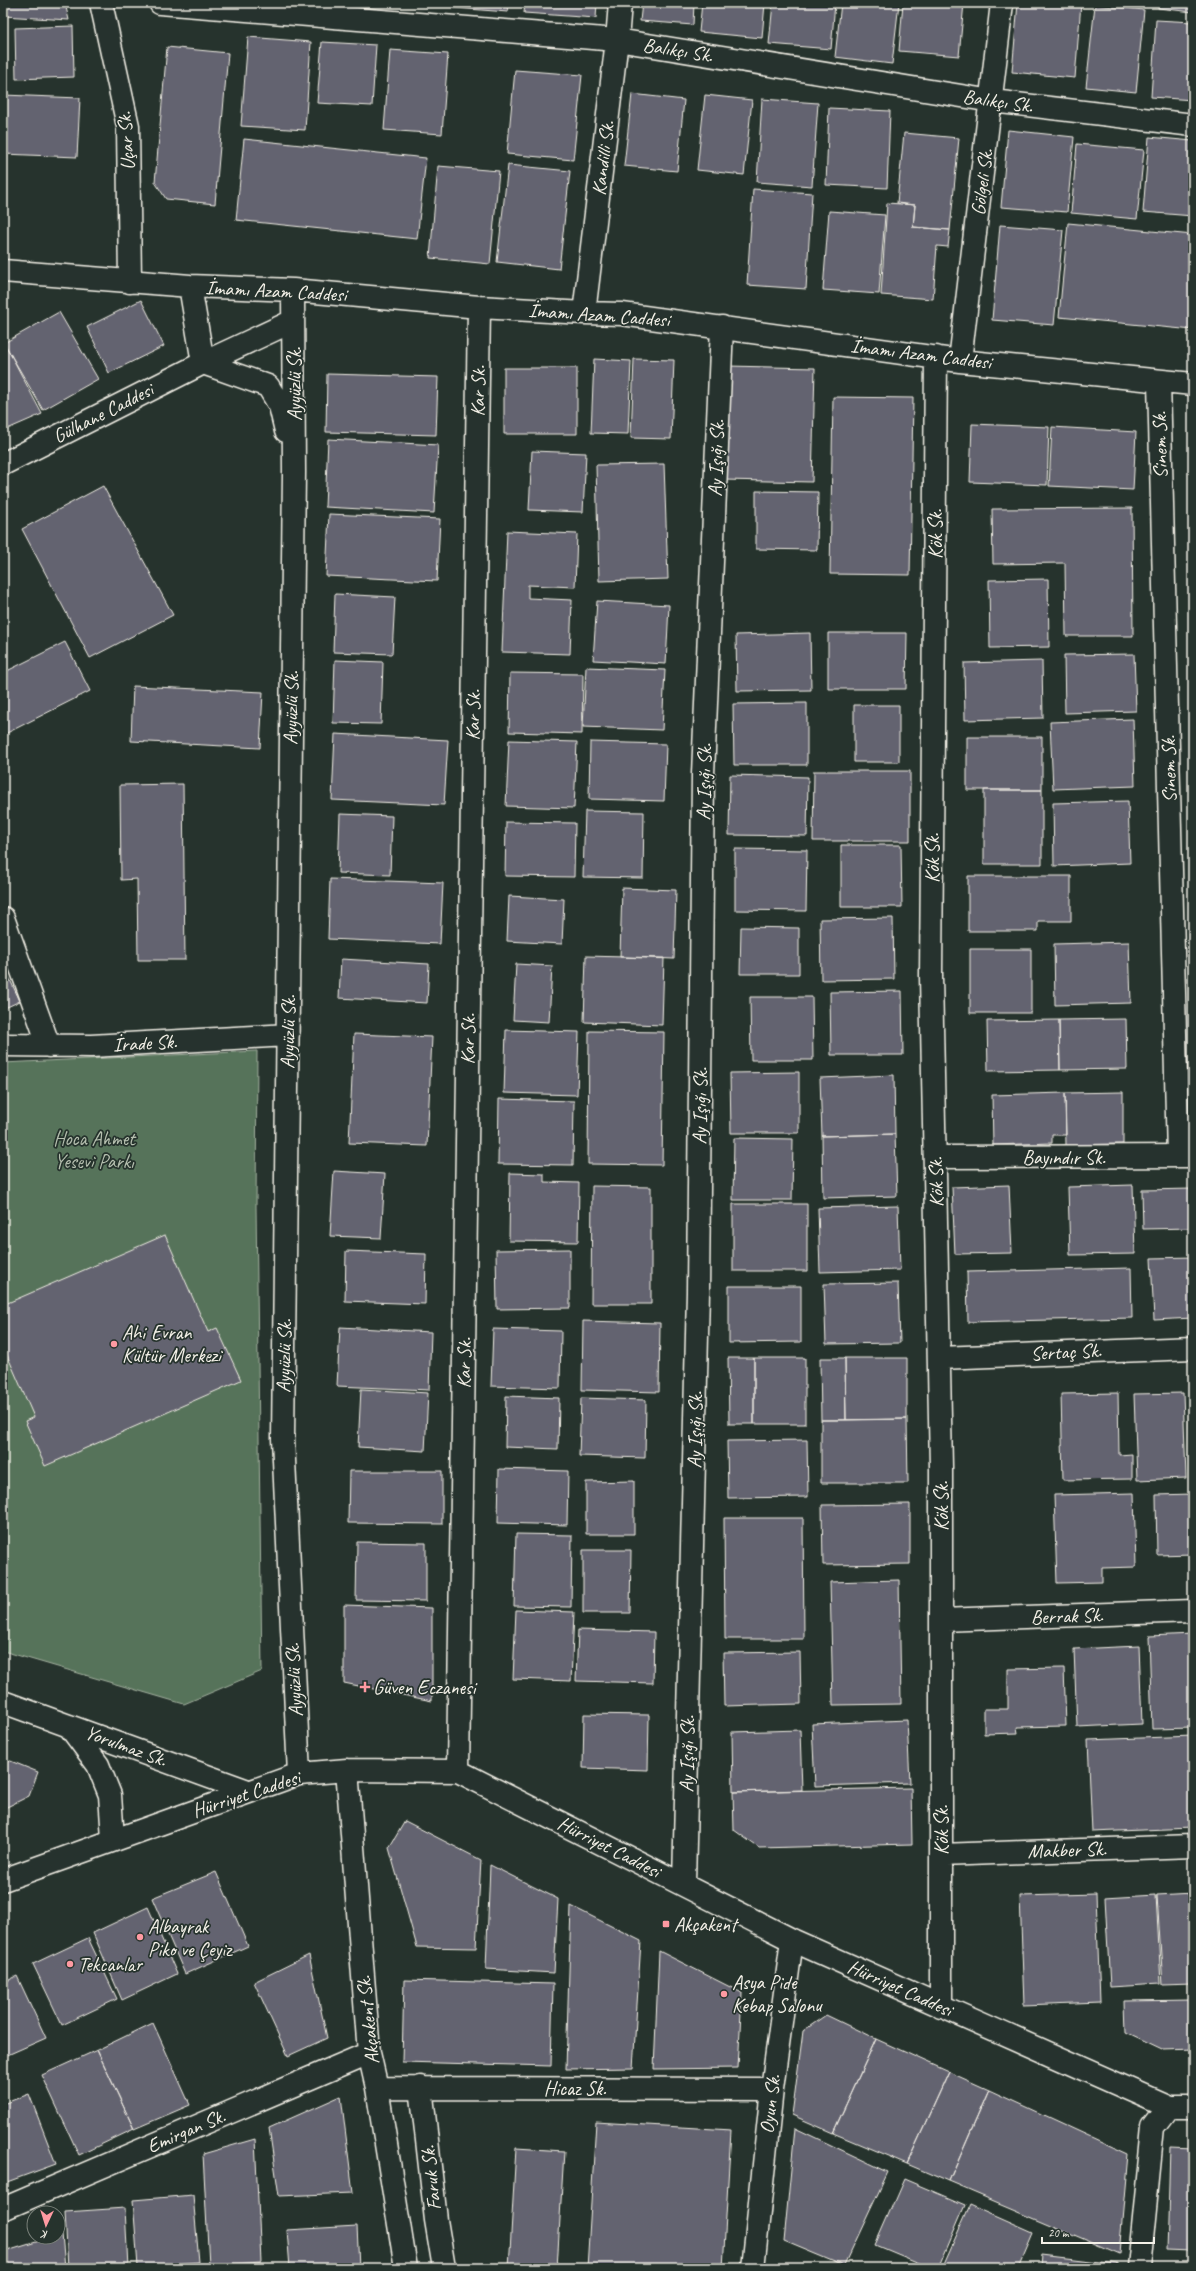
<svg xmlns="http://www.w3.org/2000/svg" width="1196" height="2271" viewBox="0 0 1196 2271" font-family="Caveat,sans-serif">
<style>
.green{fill:#56735a;stroke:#a5b2a1}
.building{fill:#646370;stroke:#f4f1e8}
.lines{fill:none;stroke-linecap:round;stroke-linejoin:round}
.minor-casing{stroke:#f4f1e8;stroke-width:25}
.minor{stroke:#26332d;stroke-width:22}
.poi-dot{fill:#ff9aa2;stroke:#26332d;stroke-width:1.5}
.labels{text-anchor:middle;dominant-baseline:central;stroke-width:3.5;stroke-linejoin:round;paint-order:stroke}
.street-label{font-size:20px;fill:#f4f1e8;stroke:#26332d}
.park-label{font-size:20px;fill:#b5bfaf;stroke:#26332d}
.poi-label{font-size:20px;fill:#f4f1e8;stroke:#26332d;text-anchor:start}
</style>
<rect width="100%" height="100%" fill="#26332d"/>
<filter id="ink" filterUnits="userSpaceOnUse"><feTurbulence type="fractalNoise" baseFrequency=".025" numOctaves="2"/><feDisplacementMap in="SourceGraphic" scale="8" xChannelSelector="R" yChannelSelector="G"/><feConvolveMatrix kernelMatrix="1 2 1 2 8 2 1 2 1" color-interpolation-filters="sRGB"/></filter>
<g filter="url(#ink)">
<!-- green -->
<path class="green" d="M257,1051l-1,155 6,465 -78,33 -181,-53v-588z"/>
<!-- building -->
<path class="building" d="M3,3h62l4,17 -66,-4z
M395,3h50v2z
M455,3h54l-1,9 -53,-4z
M525,3h72l-1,15 -72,-5z
M642,3h52l-1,22 -53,-4z
M702,3h63l-3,35 -63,-6z
M773,3h62l-4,46 -62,-5z
M841,3h58l-7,61 -57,-7z
M903,3h61l-5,53 -60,-5z
M1018,3h63l-6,75 -63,-6z
M1159,3h34v9l-35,-4z
M1095,5l49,5 -8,82 -50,-5z
M1156,20l37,2v78l-42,-3z
M73,26l1,51 -58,2 -1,-51z
M248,37l63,5 -6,88 -64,-4z
M322,42l54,3 -4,61 -55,-3z
M167,47l61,6 -13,151 -49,-5 -11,-17z
M390,50l58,4 -6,80 -58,-4z
M515,70l67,5 -9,85 -66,-6z
M632,94l52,6 -7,71 -53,-5z
M3,95l77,3 -3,59 -74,-3z
M705,95l47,5 -8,75 -47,-5z
M762,99l56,4 -6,83 -55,-4z
M829,108l61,3 -3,77 -61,-3z
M1008,130l66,7 -7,75 -66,-5z
M904,133l55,5 -9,92 -37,-3 2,-22 -18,-2z
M1149,137l44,4v75l-50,-4z
M244,139l182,19 -9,81 -181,-19z
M1077,144l67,6 -7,69 -66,-6z
M508,165l62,6 -11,98 -62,-7z
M438,166l61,5 -9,93 -60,-6z
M753,189l59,4 -6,96 -59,-4z
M887,203l28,2 -2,22 37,3 -2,17 -11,-1 -4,53 -52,-4z
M829,211l56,4 -6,79 -56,-4z
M1068,223l125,12v95l-134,-13z
M1000,225l63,5 -9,95 -62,-5z
M141,300l23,46 -55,27 -22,-46z
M59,312l39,67 -55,31 -39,-67z
M3,340l39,74 -39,17z
M594,359l37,2 -3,73 -37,-1z
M634,359l40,1 -3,79 -40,-1z
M728,366l87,2 -3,114 -88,-2z
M504,368h73v66h-73z
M327,374l111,3 -2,58 -110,-3z
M833,397l80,1 -3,177 -80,-1z
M972,424l77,3 -2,58 -77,-3z
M1052,427l84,5 -3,58 -84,-4z
M328,439l110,6 -4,68 -109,-6z
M532,451l54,2 -3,59 -54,-2z
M664,464l4,115 -69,2 -3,-116z
M103,486l70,129 -83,43 -68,-129z
M756,491l62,1 -1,58 -61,-1z
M1132,508l1,128h-67l-1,-73 -72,1 -1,-55z
M329,514l111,5 -3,62 -111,-5z
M507,531l70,3 -2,53 -47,-2v13l44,2 -2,54 -68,-2z
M1048,579l1,68 -59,1 -1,-68z
M335,594l60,3 -3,57 -59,-2z
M597,601l72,4 -3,59 -73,-4z
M810,633l1,57 -74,1 -1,-56z
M828,633h79l-1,56h-78z
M65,642l25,49 -87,44v-62z
M1134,654l2,57 -71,2 -1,-58z
M335,660l48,2 -2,62 -48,-1z
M1042,661l1,57 -78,2 -1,-57z
M586,667l79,3 -3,60 -79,-3z
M510,673l73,1 -1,60 -73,-2z
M133,686l130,6 -3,56 -129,-7z
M807,703v62h-73l-1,-61z
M854,705h45v57h-45z
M1133,719l2,67 -82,3 -3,-67z
M335,734l113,6 -4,65 -112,-5z
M967,737h75v53h-75z
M509,740l68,2 -3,66 -68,-2z
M590,742l76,2 -2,57 -75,-2z
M814,771h96v70h-97z
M730,775l78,2 -1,59 -78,-1z
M183,784l2,176h-47l-1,-81 -16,1 -1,-95z
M984,790h58v74h-58z
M1128,801l2,62 -76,3 -1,-63z
M585,811l59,1 -1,66 -60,-1z
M340,814l52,2 -2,59 -52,-2z
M506,822l69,1 -1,54 -69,-1z
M841,845h60l1,62h-61z
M735,849l72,1 -1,61 -71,-1z
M968,876h103v45h-33v10h-70z
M330,879l113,4 -3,61 -112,-5z
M622,888l54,2 -2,69 -54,-2z
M509,896l55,3 -2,45 -55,-3z
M893,918l1,61 -73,1 -1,-61z
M741,927l58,1v46h-59z
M1129,942l2,61 -76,2 -1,-61z
M970,949h61v64h-61z
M586,956l78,2 -2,67 -78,-3z
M341,959l88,5 -2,39 -88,-5z
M516,964l36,2 -3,56 -36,-2z
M3,965l17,36 -17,8z
M902,991l1,64h-72l-1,-63z
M750,997h62l1,63h-62z
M1126,1019l1,50 -67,1 -1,-50z
M1059,1020l1,50 -72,1 -1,-50z
M506,1030l73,2 -2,63 -73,-2z
M589,1031l75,1 -2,133 -74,-1z
M354,1034l78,3 -5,109 -78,-3z
M799,1072v61h-68l-1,-60z
M894,1075l1,59 -73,2 -2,-58z
M1123,1092v52l-57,1 -1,-52z
M1065,1093l1,42h-14v8l-59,2 -1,-50z
M499,1099l75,2 -1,64 -75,-1z
M895,1134l2,62 -74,2 -1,-62z
M734,1138l59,1 -1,61h-59z
M334,1171l51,3 -4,64 -51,-2z
M510,1173l34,1v8l35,1 -1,59 -69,-1z
M1009,1185l3,68 -57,1 -3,-67z
M1133,1185l2,69 -65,1 -2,-68z
M592,1186l59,1v117h-60z
M1193,1189v39l-50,1 -1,-39z
M733,1204h74v67h-74z
M898,1206l2,64 -80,2 -2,-64z
M165,1235l43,97 9,-4 24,52 -196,86 -20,-45 9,-4 -27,-62 -4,2v-52z
M570,1249v59l-73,1 -1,-59z
M346,1251l80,3 -1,50 -80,-3z
M1193,1257v61l-39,2 -3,-62z
M1131,1268l1,50 -164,4 -1,-50z
M898,1283l2,60 -74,1 -2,-60z
M729,1286h72v56l-72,1z
M583,1321l77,2 -1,69 -77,-2z
M340,1327l91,5 -2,58 -92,-4z
M493,1329l68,2 -1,57 -69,-2z
M728,1358h26v66h-25z
M754,1358h51v66h-51z
M820,1358h25l1,62h-25z
M845,1358h62v61l-61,1z
M361,1389l67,4 -3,58 -67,-4z
M1189,1392h4v79h-2z
M1118,1393l1,62 13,-1v25l-69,1 -2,-86z
M1183,1393l3,85 -49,2 -3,-86z
M506,1396l53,2 -1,51 -53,-2z
M581,1398l65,2 -1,58 -66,-2z
M907,1419l1,64h-87v-63z
M807,1440l1,57 -80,1 -1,-57z
M499,1469l69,2 -1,54 -69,-2z
M349,1471h93v53l-94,-1z
M634,1481v53h-48v-52z
M1134,1493l2,74 -34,1v14l-45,1 -3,-88z
M1193,1494v60l-36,1 -1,-60z
M910,1504v60l-87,1 -1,-60z
M724,1518h79l1,121h-79z
M516,1534l56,1 -1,72 -57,-1z
M357,1542l69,1v58l-70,-1z
M583,1550h48l-1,63h-47z
M899,1580l2,124 -68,1 -3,-123z
M344,1605l88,3v93l-88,-18z
M516,1610l58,2 -3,69 -58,-2z
M578,1630l76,2 -1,51 -77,-2z
M1193,1634v94l-41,1 -3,-93z
M1139,1646l3,78 -65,3 -3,-78z
M800,1652l1,52 -77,2 -1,-53z
M1064,1668l2,58 -49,1 1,6 -34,1v-25h24v-40z
M584,1714l65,1 -1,55 -65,-2z
M907,1720l3,63 -95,3 -3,-62z
M800,1730l2,60 -69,2 -1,-60z
M1193,1736v92l-101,4 -4,-92z
M3,1758l35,14 -9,24 -26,13z
M911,1788l1,56 -153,4 -25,-18 -1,-38z
M405,1821l76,39 -5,88 -59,-1 -28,-99z
M490,1865l68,34 -4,74 -68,-4z
M216,1872l32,74 -63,28 -33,-76z
M1096,1894l4,108 -76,3 -4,-109z
M1193,1894v90l-30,1 -6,-89z
M1156,1895l5,89 -51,3 -5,-89z
M571,1906l70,35 -8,127 -67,1z
M148,1907l29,67 -55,26 -29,-67z
M88,1938l29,61 -55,26 -29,-61z
M659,1951l83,42 -4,75 -84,1z
M309,1955l18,83 -39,18 -34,-74z
M17,1976l29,62 -43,19v-74z
M404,1980l149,4 -2,82 -149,-4z
M1193,2000v49l-31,1 -36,-17 -1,-32z
M826,2015l50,24 -43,94 -41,-18 11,-84z
M153,2023l37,82 -56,24 -37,-79z
M876,2039l73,33 -42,92 -74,-31z
M97,2050l37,79 -55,26 -37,-80z
M949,2072l40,18 -40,92 -42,-18z
M989,2090l139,64 -9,100 -170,-72z
M29,2094l27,70 -49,18 -4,-12v-66z
M341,2096l12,97 -74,3 -10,-68z
M596,2122l135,8 -8,138h-136z
M795,2128l93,44 -44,94 -60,-25z
M255,2139l6,123 -52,4 -6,-112z
M516,2148l48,3 -7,117h-48z
M1171,2149l22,1v102l-25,-1z
M904,2179l61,26 -27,63h-8l-55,-23z
M193,2195l6,67 -61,5 -5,-67z
M970,2205l63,28 -15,35h-76z
M125,2208l3,60h-60l-3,-56z
M357,2226l2,42h-69l-3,-38z
M62,2234l3,34h-58v-17z
M1041,2255l76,9v4h-77z"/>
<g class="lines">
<defs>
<path id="minor" d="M101,3l27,123 2,156
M160,3l457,37 375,61 201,24
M3,271l187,15 103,4 186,17 105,6 38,1 338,47 233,23
M190,286l13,77 65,23 12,20 6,25
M293,290l1,183 -11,966 16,335
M584,313l33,-273 3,-37
M936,357l-5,619 10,491v540
M960,361l42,-358
M1159,381l19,775
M3,464l200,-101 90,-42
M3,918l46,128
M3,1045l88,1 197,-11
M935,1157l257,-1
M939,1358l254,-10
M941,1620l252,-9
M3,1702l245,89
M69,1726l29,39 12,30 3,44
M347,1770l22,283 8,35 29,180
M458,1771l21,-1464
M941,1855l252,-9
M3,1880l296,-106 48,-4 111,1 334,169 377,167h24
M684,1884l14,-592 5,-518 19,-447
M421,2087l15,133 8,48
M377,2088l395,1
M3,2209l366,-156
M753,2268l19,-179 20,-149
M1139,2268l14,-140 16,-21"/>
</defs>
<!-- minor casing -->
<use href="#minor" class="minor-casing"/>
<!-- minor -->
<use href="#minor" class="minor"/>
</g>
</g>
<!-- markers -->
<g class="poi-dot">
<circle cx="114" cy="1344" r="4"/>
<path d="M363 1681h4v4h4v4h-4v4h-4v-4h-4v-4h4z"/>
<rect x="662" y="1920" width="8" height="8" rx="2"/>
<circle cx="140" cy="1937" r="4"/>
<circle cx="70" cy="1964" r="4"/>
<circle cx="724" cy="1994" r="4"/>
</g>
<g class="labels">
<!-- street labels -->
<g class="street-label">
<text transform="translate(678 50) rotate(9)">Balıkçı Sk.</text>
<text transform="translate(998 101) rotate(8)">Balıkçı Sk.</text>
<text transform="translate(126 141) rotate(-94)">Uçar Sk.</text>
<text transform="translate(603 158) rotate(-83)">Kandilli Sk.</text>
<text transform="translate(982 182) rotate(-83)">Gölgeli Sk.</text>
<text transform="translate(276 291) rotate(3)">İmamı Azam Caddesi</text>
<text transform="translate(599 315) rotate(4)">İmamı Azam Caddesi</text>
<text transform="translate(921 354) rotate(7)">İmamı Azam Caddesi</text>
<text transform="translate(294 384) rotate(-90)">Ayyüzlü Sk.</text>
<text transform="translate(478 391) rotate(-89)">Kar Sk.</text>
<text transform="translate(103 413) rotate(-27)">Gülhane Caddesi</text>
<text transform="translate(1160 445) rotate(-91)">Sinem Sk.</text>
<text transform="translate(716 458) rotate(-88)">Ay Işığı Sk.</text>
<text transform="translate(935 534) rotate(-90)">Kök Sk.</text>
<text transform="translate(291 708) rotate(-89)">Ayyüzlü Sk.</text>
<text transform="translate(473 715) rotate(-89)">Kar Sk.</text>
<text transform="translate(1169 769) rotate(-91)">Sinem Sk.</text>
<text transform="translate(704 782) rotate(-89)">Ay Işığı Sk.</text>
<text transform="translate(932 858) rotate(-90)">Kök Sk.</text>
<text transform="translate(288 1032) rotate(-89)">Ayyüzlü Sk.</text>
<text transform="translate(468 1039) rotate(-89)">Kar Sk.</text>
<text transform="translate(145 1043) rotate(-3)">İrade Sk.</text>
<text transform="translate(700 1106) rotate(-89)">Ay Işığı Sk.</text>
<text x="1064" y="1157">Bayındır Sk.</text>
<text transform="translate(936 1182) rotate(-91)">Kök Sk.</text>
<text transform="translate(1066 1352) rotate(-3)">Sertaç Sk.</text>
<text transform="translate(284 1356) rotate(-89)">Ayyüzlü Sk.</text>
<text transform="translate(464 1363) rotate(-89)">Kar Sk.</text>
<text transform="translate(695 1430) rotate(-89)">Ay Işığı Sk.</text>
<text transform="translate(941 1506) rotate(-90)">Kök Sk.</text>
<text transform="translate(1067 1616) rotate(-2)">Berrak Sk.</text>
<text transform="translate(294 1680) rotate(-93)">Ayyüzlü Sk.</text>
<text transform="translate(126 1746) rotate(20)">Yorulmaz Sk.</text>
<text transform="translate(687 1754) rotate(-89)">Ay Işığı Sk.</text>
<text transform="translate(246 1794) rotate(-18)">Hürriyet Caddesi</text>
<text transform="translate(941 1830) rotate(-90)">Kök Sk.</text>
<text transform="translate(609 1847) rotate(27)">Hürriyet Caddesi</text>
<text transform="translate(1067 1850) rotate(-2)">Makber Sk.</text>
<text transform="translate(900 1988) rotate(24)">Hürriyet Caddesi</text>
<text transform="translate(368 2020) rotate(-96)">Akçakent Sk.</text>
<text x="575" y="2088">Hicaz Sk.</text>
<text transform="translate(770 2104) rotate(-83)">Oyun Sk.</text>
<text transform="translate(186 2131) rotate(-23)">Emirgan Sk.</text>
<text transform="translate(431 2178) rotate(-96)">Faruk Sk.</text>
</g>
<!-- park labels -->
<g class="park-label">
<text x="94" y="1138">Hoca Ahmet<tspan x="94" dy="23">Yesevi Parkı</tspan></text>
</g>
<!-- poi labels -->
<g class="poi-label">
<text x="122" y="1332">Ahi Evran<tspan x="122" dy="23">Kültür Merkezi</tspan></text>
<text x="373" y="1687">Güven Eczanesi</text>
<text x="674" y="1924">Akçakent</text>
<text x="148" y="1926">Albayrak<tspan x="148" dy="23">Piko ve Çeyiz</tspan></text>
<text x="78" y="1964">Tekcanlar</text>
<text x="732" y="1982">Asya Pide<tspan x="732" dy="23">Kebap Salonu</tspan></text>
</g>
</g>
<!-- margin -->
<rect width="1196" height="2271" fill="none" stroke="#26332d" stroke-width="16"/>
<rect x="8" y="8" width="1180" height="2255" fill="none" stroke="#f4f1e8" stroke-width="1.5" filter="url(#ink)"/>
<!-- north arrow -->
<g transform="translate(46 2225) rotate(184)"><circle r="19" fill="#26332d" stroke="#787f78"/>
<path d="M0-3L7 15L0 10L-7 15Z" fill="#ff9aa2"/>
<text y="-6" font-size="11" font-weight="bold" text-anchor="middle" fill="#f4f1e8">K</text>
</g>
<!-- scale -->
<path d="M1042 2237v6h112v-6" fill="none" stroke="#f4f1e8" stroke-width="2"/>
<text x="1048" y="2237" font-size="12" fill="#f4f1e8" stroke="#26332d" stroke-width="3" paint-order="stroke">20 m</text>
</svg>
